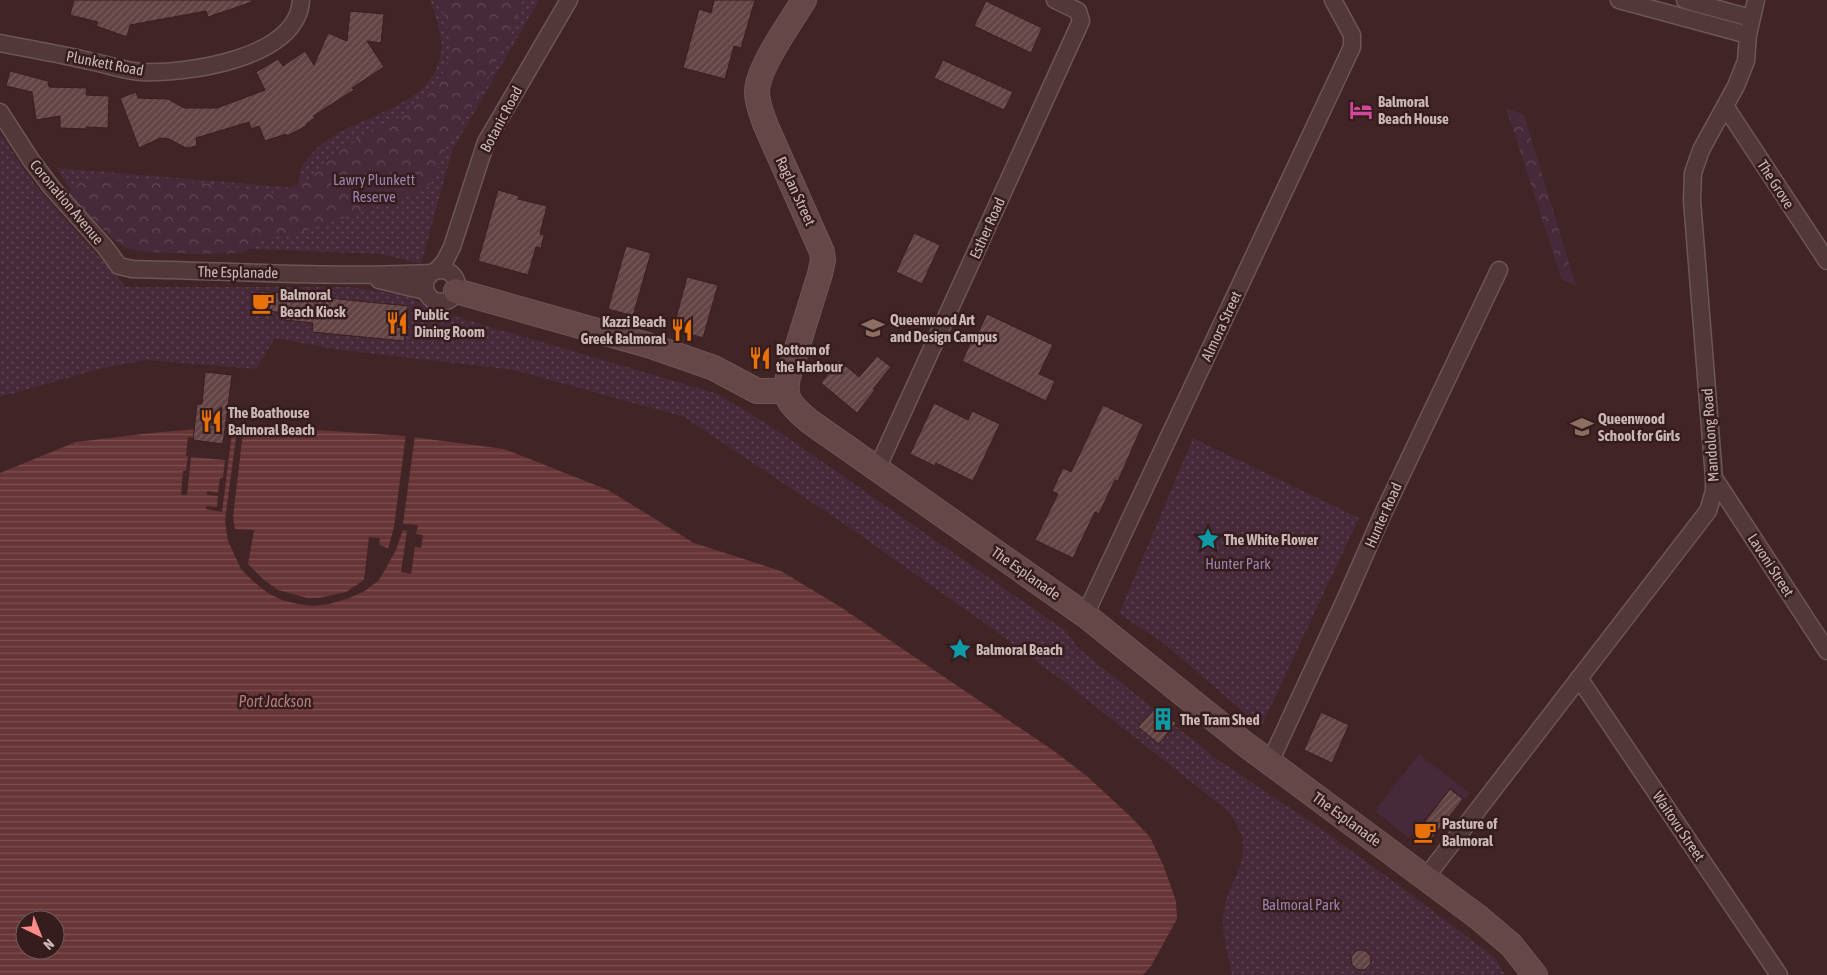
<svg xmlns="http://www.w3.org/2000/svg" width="1827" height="975" viewBox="0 0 1827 975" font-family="'Asap Condensed',sans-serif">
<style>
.grass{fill:url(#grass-dots)}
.forest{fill:url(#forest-crowns)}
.garden{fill:#462a39}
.water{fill:url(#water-rules);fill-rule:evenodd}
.pier{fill:#412425}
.building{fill:url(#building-hatch);stroke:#381f1f}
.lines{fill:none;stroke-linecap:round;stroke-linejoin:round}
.street-casing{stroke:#6e5656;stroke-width:19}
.secondary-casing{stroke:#6e5656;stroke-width:26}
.street{stroke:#513839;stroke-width:16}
.secondary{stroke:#644746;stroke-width:24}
.labels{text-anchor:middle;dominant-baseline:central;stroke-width:5;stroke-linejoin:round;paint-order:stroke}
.street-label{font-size:15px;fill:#cbb5b5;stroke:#361d1d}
.poi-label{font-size:15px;font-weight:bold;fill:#cbb5b5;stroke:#361d1d;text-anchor:start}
.park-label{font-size:15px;fill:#9c81ac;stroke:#361d1d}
.water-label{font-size:16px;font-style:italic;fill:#b37c7c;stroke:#361d1d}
</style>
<defs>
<pattern id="grass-dots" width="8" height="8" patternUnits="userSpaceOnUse" patternTransform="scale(1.25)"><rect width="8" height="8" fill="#462a39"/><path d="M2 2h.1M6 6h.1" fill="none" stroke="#5f4753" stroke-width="1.8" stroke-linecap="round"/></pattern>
<pattern id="forest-crowns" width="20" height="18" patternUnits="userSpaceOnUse" patternTransform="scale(1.25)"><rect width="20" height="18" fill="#462a39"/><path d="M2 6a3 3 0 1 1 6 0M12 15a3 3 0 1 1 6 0" fill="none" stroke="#5f4753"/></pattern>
<pattern id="water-rules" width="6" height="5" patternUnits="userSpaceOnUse" patternTransform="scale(1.25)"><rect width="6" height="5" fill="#673536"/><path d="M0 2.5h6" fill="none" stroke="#7b5051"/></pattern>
<pattern id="building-hatch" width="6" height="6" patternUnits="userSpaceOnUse" patternTransform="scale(1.25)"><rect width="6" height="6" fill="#634343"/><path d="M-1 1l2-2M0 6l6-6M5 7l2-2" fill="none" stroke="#785c5c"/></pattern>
</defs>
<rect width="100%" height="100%" fill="#412425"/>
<!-- grass -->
<path class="grass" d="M430,0h109l-87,151 -31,113 -40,-10 -234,-9 -36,-15 -45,-46 -9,-16 240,20c1,-5 2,-11 3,-16 27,-62 130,-49 141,-120 2,-17 -6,-36 -11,-52z
M0,134l35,51 91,102h224l58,9 25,14 285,84 66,41 283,197 11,16 136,109 110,74 88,64 82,62 11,18h-273c-3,-17 -9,-36 -9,-53 1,-47 41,-63 5,-111l-157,-124 -88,-65 -130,-92 -169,-113 -170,-47 -180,-21 -59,-11 -19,31 -110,-9 -43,8 -103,29z
M1193,438l166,80 -98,209 -100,-86 -42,-27z"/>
<!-- forest -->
<path class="forest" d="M437,0h86l-11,32 -39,73 -28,44 -13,34 -23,13 -110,37 -34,6 -23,14 -45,1 -51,-2 -21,-4 -15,-12 -43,-42 17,-14 19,-4 108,8 64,9 33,-13 20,-22 48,-31 24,-10 19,-14 17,-15 16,-36 -7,-36z
M1506,108l18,7 52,171 -14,-6z"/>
<!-- garden -->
<path class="garden" d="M1419,754l51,39 -5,6 -15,-11 -41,50 -34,-27z"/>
<!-- water -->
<path class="water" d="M244,425l161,11 99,13 104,41 86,53 87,28 58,35 215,145 34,26 44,41 18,19 14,30 12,34 1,18 -26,47 -8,9h-1143v-502l76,-31 75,-9zM25,920h30v30h-30z"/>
<!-- pier -->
<path class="pier" d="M238,423h6l-11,94 2,12 19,1 -6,34 16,16 14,10 29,8h12l27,-6 18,-12 5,-43 11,1 -1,6 9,5 6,-22 12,-93 9,1 -12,89 15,1 -2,9 7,1 -2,13 -6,-1 -4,27 -10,-2 6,-41 -4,-1 -8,22 -16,28 -16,12 -14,6 -20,6 -15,2 -16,-2 -16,-4 -14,-7 -14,-11 -13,-13 -13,-28 -3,-21z
M226,424h7l-11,88 -16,-3v-3l11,1 1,-11 -11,-1v-4l11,2 2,-15h3l2,-18 -34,-3 -4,38h-6l2,-24h3l2,-15h-2l2,-19 5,1v2l30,4z"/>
<!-- building -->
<path class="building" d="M74,0h178v2l-44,15 -2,-6 -76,14 -3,12 -31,-11 2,-4 -28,-7z
M714,0h41l-14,48 -7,-2 -9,33 -42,-11 16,-59 12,4z
M986,1l56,27 -11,25 -57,-27z
M350,11l34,3 -3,29 -14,-2 17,26 -32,21 2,2 -41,26 2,2 -9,6v2l-19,10 -1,-2 -21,7 -6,-15 -8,3 -2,-7 -53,16 1,8 -11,2 -17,-9 -9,-1 -21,10 -19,-50 16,-6 2,6 30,1 16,9h33l48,-18 -9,-18 22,-13 5,7 22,-15 9,14 14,-32 19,8z
M943,60l70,32 -9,18 -70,-32z
M10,71l38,10 1,6 38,1 -1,7 23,1 -1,32 -22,-1v2l-26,-1v-12l-24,4 -4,-28 -26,-6z
M498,190l21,6 -1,3 29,7 -7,28 4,1 -3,13 -5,-1 -8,28 -50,-14z
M914,233l26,12 -18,39 -26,-12z
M626,246l25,7 -18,63 -25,-7z
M687,277l31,8 -15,53 -30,-9z
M260,291l148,15 -4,35 -92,-9 1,-9 -29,-3 1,-7 -27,-3z
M987,314l66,31 -14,29 16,7 -9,20 -84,-40 9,-19 2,1z
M877,356l14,11 -18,22 2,1 -18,23 -36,-30 18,-23 20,17z
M205,372l27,3 -9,69 -30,-4 4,-36h5z
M934,403l34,17 4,-9 28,13 -27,57 -37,-18 -1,3 -25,-12z
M1103,405l40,19 -25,57 -3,-1 -16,34 -4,-2 -22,46 -38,-18 23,-46 -6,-3 11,-23 8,4z
M1156,707l20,16 -17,21 -21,-17z
M1321,712l28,13 -17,38 -28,-13z
M1450,789l13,10 -35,45 -7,1 -9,-7z
M1351 960a10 10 0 1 1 20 0a10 10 0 1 1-20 0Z"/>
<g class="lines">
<defs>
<path id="street" d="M1619,0l129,35
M1685,0l66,18
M0,43c30,6 60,11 89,18 17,3 35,10 52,11 45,2 157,-13 160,-72
M1725,106l102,155
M0,112l31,48 21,28 53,59 14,19 13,3c99,2 200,9 299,4
M425 286a16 16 0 1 1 32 0a16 16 0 1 1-32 0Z
M437,270l8,-9 7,-14 34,-105 83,-142
M379,280l46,11
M877,469l204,-448 -3,-10 -23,-11
M1714,478l113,173
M1085,615l267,-568v-12l-19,-35
M1579,678l200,297
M1270,762l75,-162 36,-82 118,-248
M1426,877l282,-366 6,-20v-13l-22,-278 1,-27 8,-23 35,-64 10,-25 2,-26 8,-35"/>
<path id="secondary" d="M804,0c-13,22 -47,68 -47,92 0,12 5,23 9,34l56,126 1,8 -3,14 -32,103c-5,23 4,29 21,44l276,194 160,129 233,173 33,28 24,30
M456,291l195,55 63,22 43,23h28"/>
</defs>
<!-- street casing -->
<use href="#street" class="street-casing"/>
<!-- secondary casing -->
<use href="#secondary" class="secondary-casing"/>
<!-- street -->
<use href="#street" class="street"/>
<!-- secondary -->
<use href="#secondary" class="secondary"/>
</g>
<!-- icons -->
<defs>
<symbol id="hotel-bare" viewBox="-9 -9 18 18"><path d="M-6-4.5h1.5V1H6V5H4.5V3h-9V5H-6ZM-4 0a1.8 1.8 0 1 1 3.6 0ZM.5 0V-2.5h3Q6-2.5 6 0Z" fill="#d1479c" stroke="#361d1d" stroke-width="2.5" paint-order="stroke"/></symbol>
<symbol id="cafe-bare" viewBox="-9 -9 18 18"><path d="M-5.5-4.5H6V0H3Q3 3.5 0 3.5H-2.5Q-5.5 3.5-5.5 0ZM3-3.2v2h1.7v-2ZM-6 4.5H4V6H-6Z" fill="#e8710a" stroke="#361d1d" stroke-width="2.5" paint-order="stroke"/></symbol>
<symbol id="restaurant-bare" viewBox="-9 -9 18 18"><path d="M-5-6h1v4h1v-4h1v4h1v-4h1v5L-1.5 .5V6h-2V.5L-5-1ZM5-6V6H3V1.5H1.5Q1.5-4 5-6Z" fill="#e8710a" stroke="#361d1d" stroke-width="2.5" paint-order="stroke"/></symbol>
<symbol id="school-bare" viewBox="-9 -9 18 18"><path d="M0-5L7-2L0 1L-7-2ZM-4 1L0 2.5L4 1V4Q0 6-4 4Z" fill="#8d6e63" stroke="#361d1d" stroke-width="2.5" paint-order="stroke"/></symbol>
<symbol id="sight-bare" viewBox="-9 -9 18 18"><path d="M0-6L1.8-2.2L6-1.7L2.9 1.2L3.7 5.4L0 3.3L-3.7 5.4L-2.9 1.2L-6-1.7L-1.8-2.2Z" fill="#0f9aa8" stroke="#361d1d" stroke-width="2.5" paint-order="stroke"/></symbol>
<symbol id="building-bare" viewBox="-9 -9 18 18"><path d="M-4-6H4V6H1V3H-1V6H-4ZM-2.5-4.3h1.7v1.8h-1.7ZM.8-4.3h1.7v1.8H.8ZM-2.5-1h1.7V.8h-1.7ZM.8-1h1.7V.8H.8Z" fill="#0f9aa8" stroke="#361d1d" stroke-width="2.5" paint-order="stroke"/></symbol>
</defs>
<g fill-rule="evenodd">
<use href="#hotel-bare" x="1345" y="94" width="32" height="32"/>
<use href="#cafe-bare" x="247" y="287" width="32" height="32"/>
<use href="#restaurant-bare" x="381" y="307" width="32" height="32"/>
<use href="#school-bare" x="857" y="312" width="32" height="32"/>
<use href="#restaurant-bare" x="666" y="314" width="32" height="32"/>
<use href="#restaurant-bare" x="744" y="342" width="32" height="32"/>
<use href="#restaurant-bare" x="195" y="405" width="32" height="32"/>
<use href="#school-bare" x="1566" y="411" width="32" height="32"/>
<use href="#sight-bare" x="1192" y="523" width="32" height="32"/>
<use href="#sight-bare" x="944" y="633" width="32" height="32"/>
<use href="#building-bare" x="1147" y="703" width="32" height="32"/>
<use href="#cafe-bare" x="1409" y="816" width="32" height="32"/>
</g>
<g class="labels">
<!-- street labels -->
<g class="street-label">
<text transform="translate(105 63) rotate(11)">Plunkett Road</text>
<text transform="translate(501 119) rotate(-62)">Botanic Road</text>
<text transform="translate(1776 184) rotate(57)">The Grove</text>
<text transform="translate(796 191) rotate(65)">Raglan Street</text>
<text transform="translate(67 202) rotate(50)">Coronation Avenue</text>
<text transform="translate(987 228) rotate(-66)">Esther Road</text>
<text transform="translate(238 272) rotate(1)">The Esplanade</text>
<text transform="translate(1221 326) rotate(-65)">Almora Street</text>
<text transform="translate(1710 435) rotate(-94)">Mandolong Road</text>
<text transform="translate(1383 515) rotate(-66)">Hunter Road</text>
<text transform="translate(1771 565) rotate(57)">Lavoni Street</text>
<text transform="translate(1026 573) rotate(35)">The Esplanade</text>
<text transform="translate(1347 819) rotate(36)">The Esplanade</text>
<text transform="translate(1679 826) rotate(56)">Waitovu Street</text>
</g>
<!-- poi labels -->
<g class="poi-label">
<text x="1378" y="101">Balmoral<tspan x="1378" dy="17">Beach House</tspan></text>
<text x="280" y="294">Balmoral<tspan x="280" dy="17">Beach Kiosk</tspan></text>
<text x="414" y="314">Public<tspan x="414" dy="17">Dining Room</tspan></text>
<text x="890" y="319">Queenwood Art<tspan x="890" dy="17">and Design Campus</tspan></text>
<text x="666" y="321" text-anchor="end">Kazzi Beach<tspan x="666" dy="17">Greek Balmoral</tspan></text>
<text x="776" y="349">Bottom of<tspan x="776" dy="17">the Harbour</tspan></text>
<text x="228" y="412">The Boathouse<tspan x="228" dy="17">Balmoral Beach</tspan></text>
<text x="1598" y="418">Queenwood<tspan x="1598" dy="17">School for Girls</tspan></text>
<text x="1224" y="539">The White Flower</text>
<text x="976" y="649">Balmoral Beach</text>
<text x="1180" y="719">The Tram Shed</text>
<text x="1442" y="823">Pasture of<tspan x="1442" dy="17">Balmoral</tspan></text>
</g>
<!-- park labels -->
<g class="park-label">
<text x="374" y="179">Lawry Plunkett<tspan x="374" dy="17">Reserve</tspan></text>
<text x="1238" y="563">Hunter Park</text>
<text x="1301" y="904">Balmoral Park</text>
</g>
<!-- water labels -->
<g class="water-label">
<text x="275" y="701">Port Jackson</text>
</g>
</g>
<!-- north arrow -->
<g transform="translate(40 935) rotate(137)"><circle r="24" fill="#361d1d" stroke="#725a5a"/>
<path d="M0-4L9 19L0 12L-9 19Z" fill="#fc8b89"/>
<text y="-8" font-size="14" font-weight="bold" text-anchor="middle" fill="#cbb5b5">N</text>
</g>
</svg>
